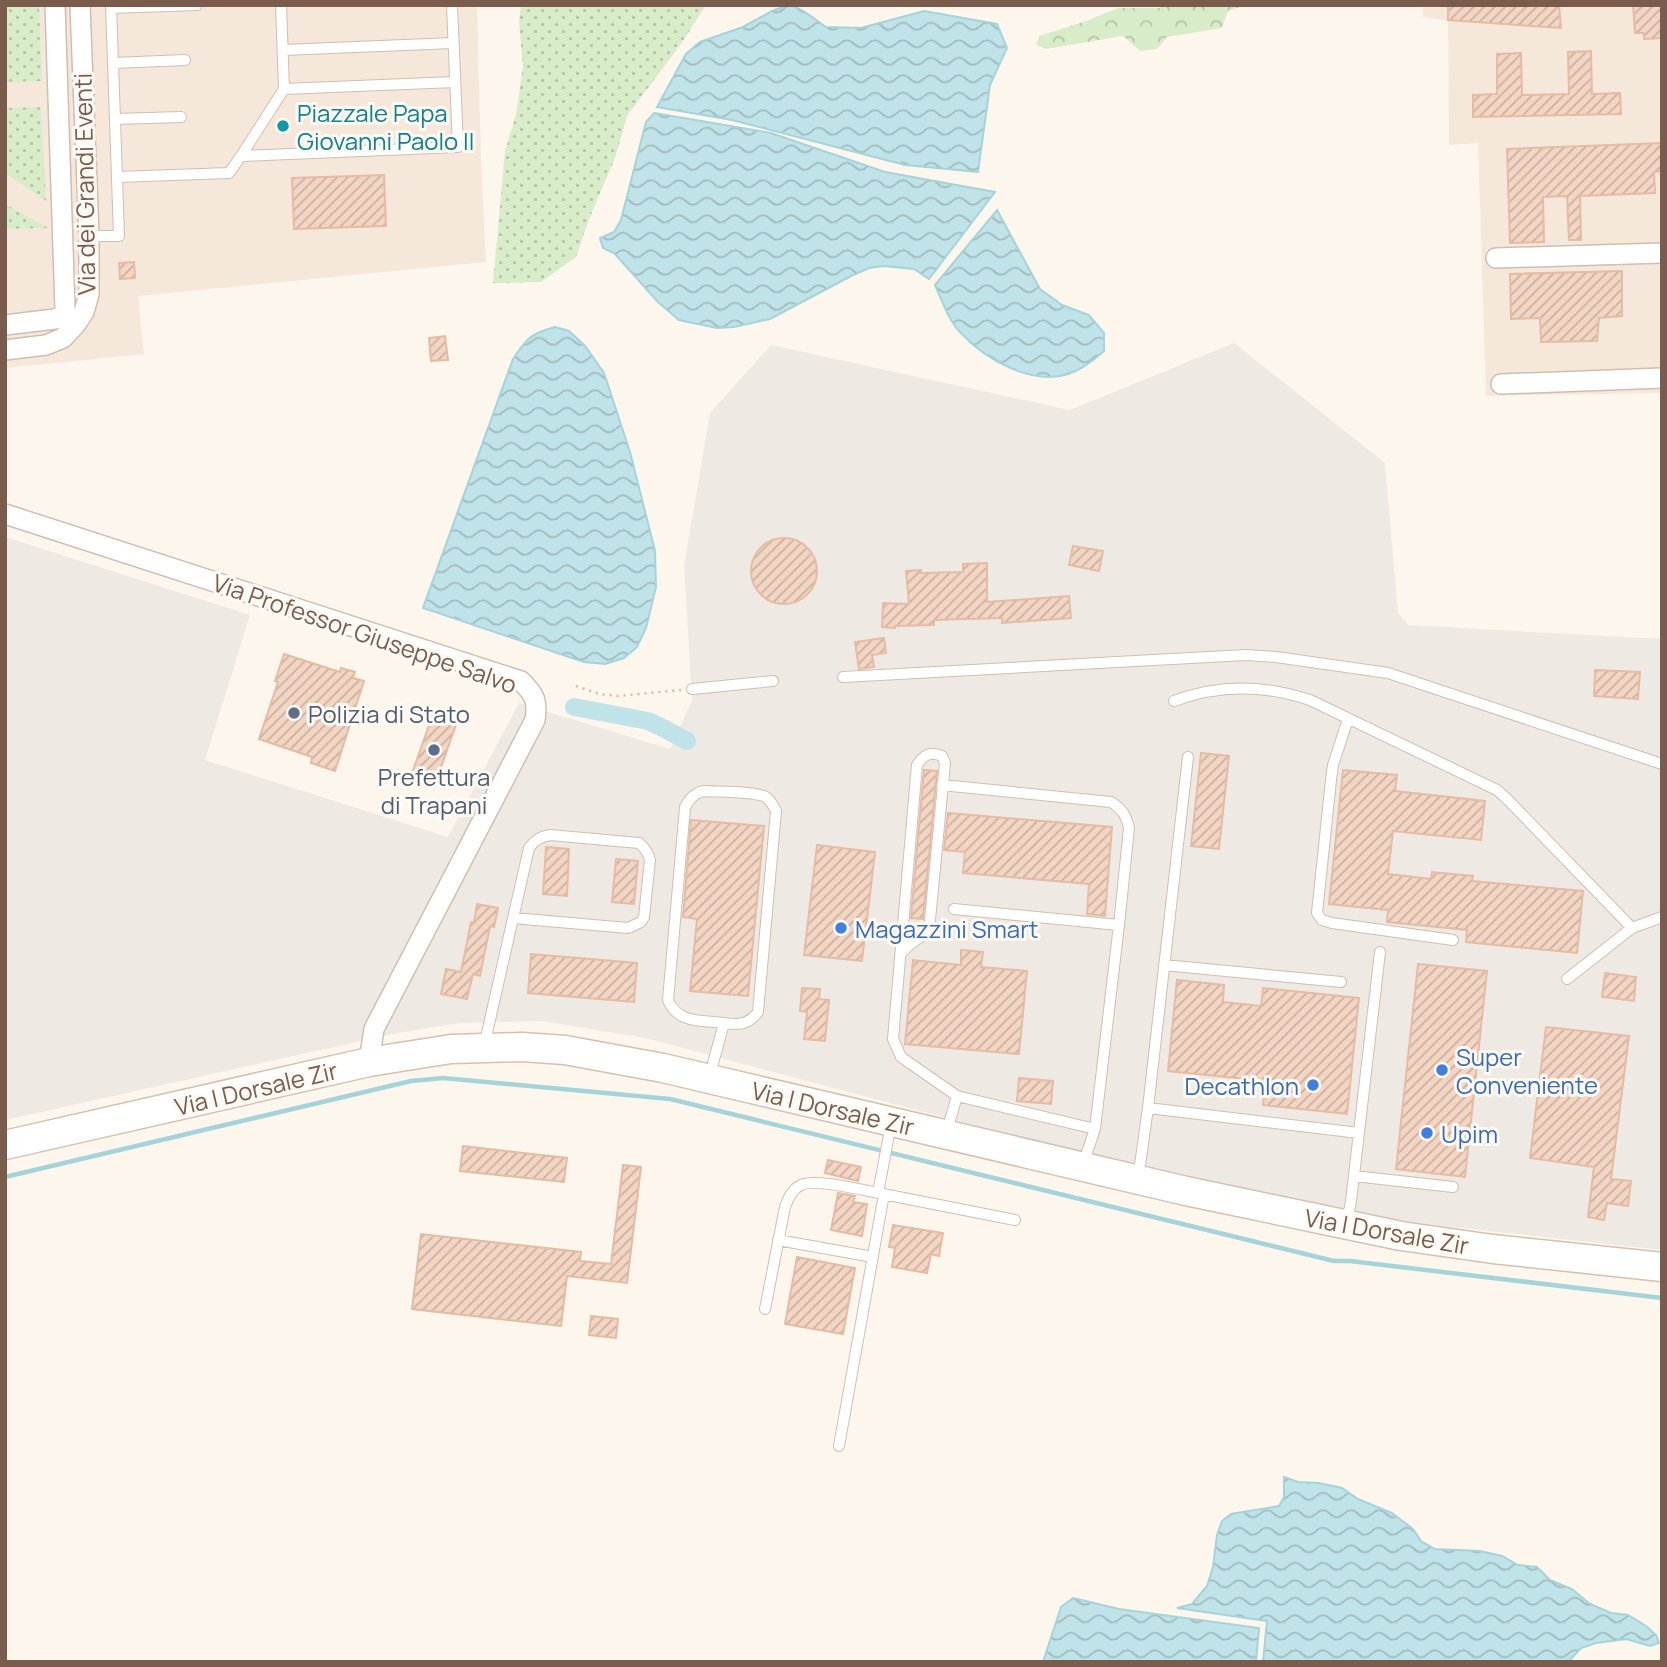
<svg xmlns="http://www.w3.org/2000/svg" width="1667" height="1667" viewBox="0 0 1667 1667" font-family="Manrope,sans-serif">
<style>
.residential{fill:#f5e8da}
.industrial{fill:#efe9e4}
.grass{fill:url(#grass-dots)}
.forest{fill:url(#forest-crowns)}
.water{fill:url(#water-waves);stroke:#a5d3da;stroke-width:2}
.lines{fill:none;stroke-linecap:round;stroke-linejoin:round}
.stream{stroke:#a5d3da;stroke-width:4.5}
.canal{stroke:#bfe3e8;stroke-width:18}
.building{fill:url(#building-hatch);stroke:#e6bba3;stroke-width:2}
.lane-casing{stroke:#d1beb0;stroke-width:12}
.street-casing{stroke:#d1beb0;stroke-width:22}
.secondary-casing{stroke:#d6c0b0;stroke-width:31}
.path{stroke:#d9b8a5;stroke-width:2.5;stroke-dasharray:2 5;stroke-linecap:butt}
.lane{stroke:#fff;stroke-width:10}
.street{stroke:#fff;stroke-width:19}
.secondary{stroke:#fff;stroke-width:28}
.culture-dot{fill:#0f9aa8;stroke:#fffaf3;stroke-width:2.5}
.service-dot{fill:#5c6f8a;stroke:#fffaf3;stroke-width:2.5}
.shop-dot{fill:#3f7fe0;stroke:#fffaf3;stroke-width:2.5}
.labels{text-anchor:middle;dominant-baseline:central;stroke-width:6;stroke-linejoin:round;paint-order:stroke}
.culture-label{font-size:24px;fill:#0d838f;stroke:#fffaf3;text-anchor:start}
.street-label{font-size:24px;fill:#7a5c4d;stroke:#fffaf3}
.service-label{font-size:24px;fill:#4e5e75;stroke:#fffaf3;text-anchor:start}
.shop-label{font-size:24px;fill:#366cbe;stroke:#fffaf3;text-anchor:start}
</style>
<defs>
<pattern id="grass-dots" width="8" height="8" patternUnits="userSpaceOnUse" patternTransform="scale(1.75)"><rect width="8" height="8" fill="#d8ecc9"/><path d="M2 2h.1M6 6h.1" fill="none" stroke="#b4c2a5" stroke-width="1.8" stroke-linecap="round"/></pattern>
<pattern id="forest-crowns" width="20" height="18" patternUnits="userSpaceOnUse" patternTransform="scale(1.75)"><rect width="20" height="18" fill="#d8ecc9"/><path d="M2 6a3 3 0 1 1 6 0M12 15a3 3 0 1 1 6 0" fill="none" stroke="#b4c2a5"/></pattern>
<pattern id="water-waves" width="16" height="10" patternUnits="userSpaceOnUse" patternTransform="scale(1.75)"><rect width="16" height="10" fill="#bfe3e8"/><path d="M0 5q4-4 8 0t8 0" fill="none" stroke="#a0bbbe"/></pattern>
<pattern id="building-hatch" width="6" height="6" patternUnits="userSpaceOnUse" patternTransform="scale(1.75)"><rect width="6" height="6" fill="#f3d5c3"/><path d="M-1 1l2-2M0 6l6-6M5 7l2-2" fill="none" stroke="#cab0a1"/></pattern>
</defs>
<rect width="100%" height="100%" fill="#fdf6ec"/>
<!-- residential -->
<path class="residential" d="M5,5h472l4,155 5,102 -348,34 6,58 -139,14z
M1423,5h239v388l-176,3 -8,-253 -29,2 -1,-124 -25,-4z"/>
<!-- industrial -->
<path class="industrial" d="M1234,343l151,120 13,150 10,12 254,14v611l-299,-33 -228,-49 -490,-130 -103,-17 -82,2 -67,11 -388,86v-583l245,78 -45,145 243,77 71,-134 151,46 22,-49 -8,-134 26,-153 61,-68 299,65z"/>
<!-- grass -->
<path class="grass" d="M5,5h34l3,76 -37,1z
M521,5h185l-25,39 -54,72 -12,42 -26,61 -13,38 -35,25 -48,1 12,-132 11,-36 7,-49 -4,-44z
M41,107l5,94 -41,-28v-65z
M5,203v1l43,24 -43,1z"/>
<!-- forest -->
<path class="forest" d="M1164,5h82l-18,6 -6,17 -55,9 -10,12 -17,2 -17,-15 -77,13 -10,-4 3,-9 47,-15 32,-13h42z"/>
<!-- water -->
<path class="water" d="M788,5h4l13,7 21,15 35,1 63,-17 73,13 10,24 -17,37 -12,87 -73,-7 -173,-45 -75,-13 29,-53 14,-12 43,-15 29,-16z
M654,113l117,20 114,39 110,20 -66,87 -15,-10 -30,-3 -15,2 -16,7 -83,44 -36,8 -17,1 -38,-8 -21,-18 -44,-49 -11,-5 -3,-10 14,-6 7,-12 25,-98z
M997,210l43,79 22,16 27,10 15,18v18c-10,9 -23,19 -36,23 -36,12 -83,-15 -107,-41 -11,-10 -20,-34 -26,-48z
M555,327l14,4 16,15 19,27 26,79 25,99 1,36 -10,41 -9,19 -13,11 -19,6 -21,-2 -161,-54 90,-249c14,-21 17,-25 42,-32z
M1284,1477l14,5 21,1 23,5 16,11 34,14 21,16 8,12 14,8 45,2 22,5 16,9 19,2 13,13 22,9 18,15 21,9 17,2 18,11 10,9 3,8 -9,3 -24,-7 -30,4 -15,5 -13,14h-305l4,-41 -90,-13 15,-4 15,-18 6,-19 4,-32 5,-14 9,-7 48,-8 5,-9z
M1073,1598l46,11 140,19 -3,34h-213l18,-55z"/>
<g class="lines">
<!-- stream -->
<path class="stream" d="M5,1177l406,-96 32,-3 227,21 664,162h16l312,37"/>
<!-- canal -->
<path class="canal" d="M574,707l74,14 15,7 24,13"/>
</g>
<!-- building -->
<path class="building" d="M1448,5h111l2,23 -113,-8z
M1633,5h29v33l-18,1v-6h-9z
M1591,51l1,43 28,-1 1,21 -148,3v-22l24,-1v-40l24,-1 1,42 47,-1 -1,-42z
M1662,143v28l-8,1 1,21 -75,3 1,44h-12l-2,-44 -24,1 1,45 -34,1 -3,-94z
M384,175l2,51 -92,3 -2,-51z
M134,262l1,16 -15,1 -1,-16z
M1622,271v45l-23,2 -2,23 -56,1 -1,-24 -29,1 -1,-45z
M445,336l3,24 -17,1 -2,-23z
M751 571a33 33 0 1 1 66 0a33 33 0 1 1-66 0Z
M1073,546l30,5 -4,20 -30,-6z
M987,563v39l82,-6 2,22 -69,5v-5l-68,2v5l-39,1v2l-13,-1 1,-24 26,1 -3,-33 15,-1v3l42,-1v-8z
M884,638l2,15 -14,2 2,12 -15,2 -4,-27z
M284,654l56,18 1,-4 14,4 -2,6 11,3 -29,90 -24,-8 1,-6 -53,-18 19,-57 -3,-1z
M1595,670l45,2 -2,27 -44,-3z
M433,714l24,8 -23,65 -24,-8z
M1201,753l28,3 -10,93 -28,-3z
M924,770l13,1 -14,148 -12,-1z
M1343,770l54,5 -2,16 90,10 -4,39 -88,-9 -5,43 43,5 1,-7 41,4 -1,5 111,10 -6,62 -111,-11 1,-12 -80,-8 1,-12 -59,-6z
M948,813l164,14 -7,89 -18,-2 2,-30 -126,-11 2,-21 -21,-2z
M691,820l73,6 -16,170 -58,-5 7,-72 -14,-2z
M817,845l58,7 -13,109 -58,-6z
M546,847l23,2 -2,47 -24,-2z
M616,859l22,2 -4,43 -22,-2z
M477,904l21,4 -4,19 -4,-1 -10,50 -7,-2 -6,25 -26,-5 5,-25 15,3 10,-50 3,1z
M961,950l22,2 -2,15 46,4 -8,83 -114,-10 8,-84 48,5z
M531,954l106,9 -3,39 -106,-9z
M1418,964l69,7 -22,206 -69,-8z
M1605,973l31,4 -2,24 -32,-4z
M1177,980l47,5 -1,17 38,4 2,-18 96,10 -12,116 -84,-9 2,-24 -97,-10z
M802,988l18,1 -1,10 10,1 -4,41 -21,-2 3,-27 -7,-1z
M1546,1027l83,9 -18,143 20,2 -3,25 -21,-3 -3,17 -16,-3 6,-50 -64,-9z
M1019,1078l34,3 -2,23 -34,-3z
M463,1146l104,12 -3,24 -104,-11z
M828,1160l33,7 -3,14 -33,-8z
M623,1165l18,2 -14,116 -60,-7 -6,50 -149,-17 9,-75 160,18 -1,9 31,3z
M838,1193l17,3 -2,6 14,2 -5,32 -31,-6z
M893,1225l50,8 -4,23 -8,-2 -4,19 -35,-6 3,-19 -6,-1z
M797,1257l58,11 -12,66 -58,-10z
M591,1316l27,3 -2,19 -27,-3z"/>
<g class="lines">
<defs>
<path id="lane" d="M111,8l86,-3
M283,50l170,-7
M113,63l72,-3
M284,89l171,-7
M115,119l66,-2
M241,156l43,-67 -3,-84
M117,177l112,-4 12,-17 217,-9 -6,-142
M89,236h30l-8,-231
M843,677l403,-22 30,2 112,16 274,91
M692,689l81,-8
M1174,701c45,-17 91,-16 136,-1l187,90 10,9 125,129 30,-11
M1348,719l-15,46 -2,15 -14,133 5,7 10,3 121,17
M942,785l169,17c11,7 15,13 18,26l-10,97
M954,909l165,16 -24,204
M900,955c11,-15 18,-14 29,-25l16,-167 -3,-7c-11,-5 -18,-2 -25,9l-24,274 8,18 56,39
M1164,965l177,17
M1567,979l65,-51
M484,1046l45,-198c6,-8 11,-11 21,-13l89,8c6,5 9,9 11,17l-6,57 -3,5 -13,6 -115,-10
M709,1078l15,-55c15,2 24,2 34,-11l18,-201c-3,-6 -5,-10 -10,-14 -12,-6 -48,-5 -63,-6 -9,3 -13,7 -18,16l-17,193c10,24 33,20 56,23
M1148,1108l211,25
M891,1124l-13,69 137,27
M946,1134l11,-38 138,33 -12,35
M1354,1176l99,11
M1138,1179l10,-71 40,-351
M1347,1222l4,-21 29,-249
M778,1240l95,17
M765,1309l20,-102c3,-8 7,-18 16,-22 13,-7 61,5 77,8
M839,1446l45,-252"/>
<path id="street" d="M1496,258l166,-5
M5,325l50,-6 9,-4 1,-6 -10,-304
M5,350l41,-5 17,-7 13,-14 8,-12 5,-18v-58l-9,-231
M1501,384l161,-6
M5,514l516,167c14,14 17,20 14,39l-161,309 -5,33"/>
<path id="secondary" d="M5,1145l364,-83 82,-13 71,-2 43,3 98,18 523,123 215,45 92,13 169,18"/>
</defs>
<!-- lane casing -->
<use href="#lane" class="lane-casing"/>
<!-- street casing -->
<use href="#street" class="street-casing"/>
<!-- secondary casing -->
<use href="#secondary" class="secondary-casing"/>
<!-- path -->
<path class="path" d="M576,686l23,8 19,2 63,-6"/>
<!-- lane -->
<use href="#lane" class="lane"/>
<!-- street -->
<use href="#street" class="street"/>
<!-- secondary -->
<use href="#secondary" class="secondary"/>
</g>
<!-- markers -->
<circle class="culture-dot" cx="283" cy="126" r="7"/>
<g class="service-dot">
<circle cx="294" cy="713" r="7"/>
<circle cx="434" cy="750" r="7"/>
</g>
<g class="shop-dot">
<circle cx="841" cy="928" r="7"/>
<circle cx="1442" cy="1070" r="7"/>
<circle cx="1313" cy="1085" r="7"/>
<circle cx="1427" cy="1133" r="7"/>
</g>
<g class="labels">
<!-- culture labels -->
<g class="culture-label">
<text x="297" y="112">Piazzale Papa<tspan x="297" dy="28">Giovanni Paolo II</tspan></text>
</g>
<!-- street labels -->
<g class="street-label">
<text transform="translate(84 184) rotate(-91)">Via dei Grandi Eventi</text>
<text transform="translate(365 633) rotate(19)">Via Professor Giuseppe Salvo</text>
<text transform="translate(256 1088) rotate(-13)">Via I Dorsale Zir</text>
<text transform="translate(833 1108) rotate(13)">Via I Dorsale Zir</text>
<text transform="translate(1387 1231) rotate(10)">Via I Dorsale Zir</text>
</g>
<!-- service labels -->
<g class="service-label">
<text x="308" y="713">Polizia di Stato</text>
<text x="434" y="776" text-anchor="middle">Prefettura<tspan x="434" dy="28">di Trapani</tspan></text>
</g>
<!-- shop labels -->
<g class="shop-label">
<text x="855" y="928">Magazzini Smart</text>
<text x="1456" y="1056">Super<tspan x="1456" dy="28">Conveniente</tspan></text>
<text x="1299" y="1085" text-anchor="end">Decathlon</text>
<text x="1441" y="1133">Upim</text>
</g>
</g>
<!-- border -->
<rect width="1667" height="1667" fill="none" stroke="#7a5c4d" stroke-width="14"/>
</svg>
